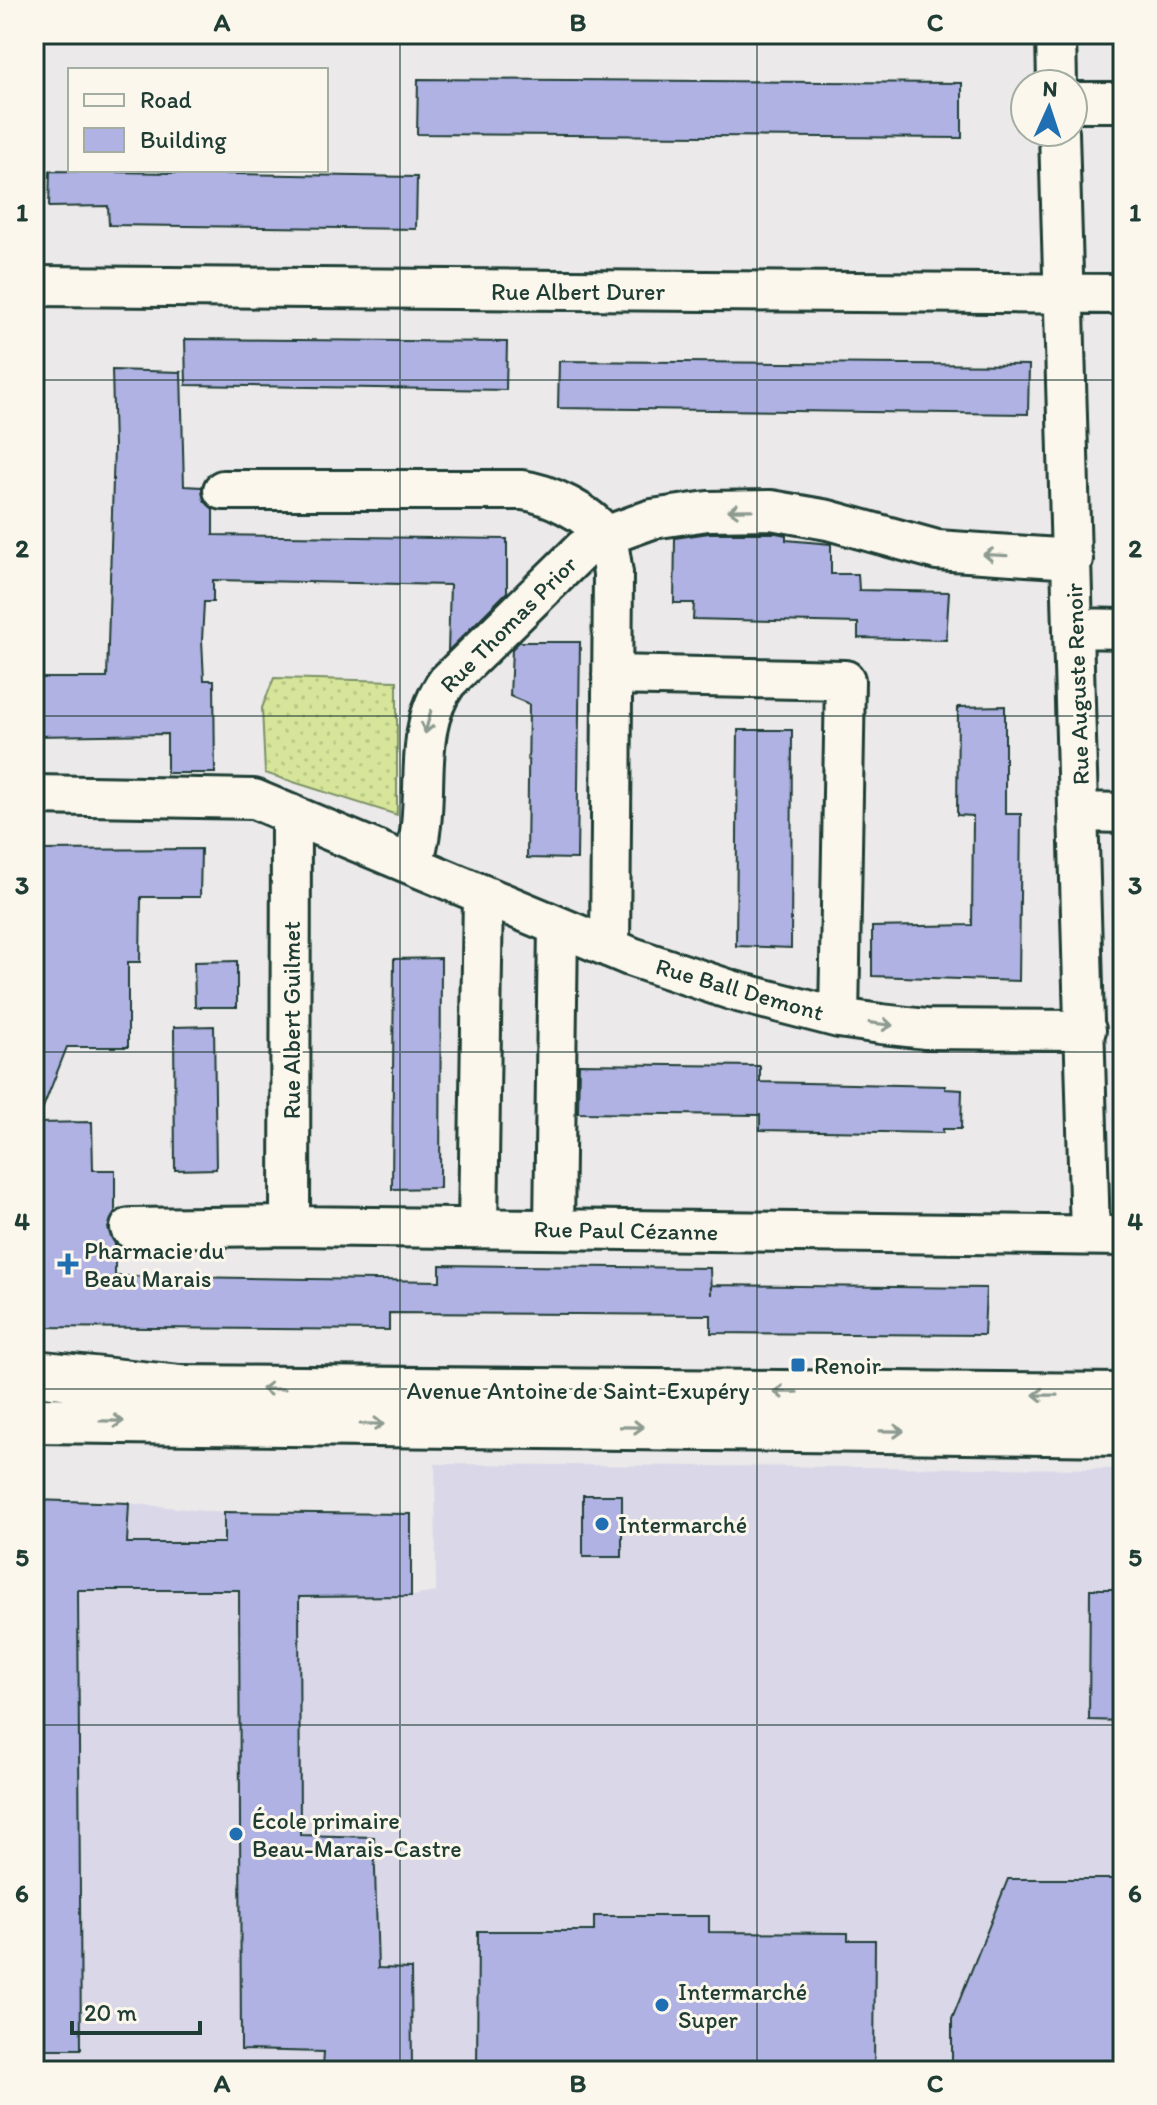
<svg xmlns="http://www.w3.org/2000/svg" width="1157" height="2105" viewBox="0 0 1157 2105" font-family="Itim,sans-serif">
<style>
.built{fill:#dad8e8}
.grass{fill:url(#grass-dots);stroke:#7a9166;stroke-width:2}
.building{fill:#b0b2e3;stroke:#1f3d34;stroke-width:2}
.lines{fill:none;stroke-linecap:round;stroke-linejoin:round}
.minor-casing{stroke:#1f3d34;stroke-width:44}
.secondary-casing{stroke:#1f3d34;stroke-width:50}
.minor{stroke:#fbf7ec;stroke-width:38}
.secondary{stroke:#fbf7ec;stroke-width:44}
.oneway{stroke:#8d9a90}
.grid{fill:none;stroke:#1f3d34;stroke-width:2;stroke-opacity:0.55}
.poi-dot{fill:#1f6fb2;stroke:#fbf7ec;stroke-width:3}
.labels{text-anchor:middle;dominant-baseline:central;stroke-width:6;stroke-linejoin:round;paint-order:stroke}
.street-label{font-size:24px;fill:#1f3d34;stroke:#fbf7ec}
.poi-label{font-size:24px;fill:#1f3d34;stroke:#fbf7ec;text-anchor:start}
.neatline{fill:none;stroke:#1f3d34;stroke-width:3}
.grid-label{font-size:26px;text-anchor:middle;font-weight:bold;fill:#1f3d34}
</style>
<defs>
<pattern id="grass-dots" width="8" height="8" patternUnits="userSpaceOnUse" patternTransform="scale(2)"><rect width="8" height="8" fill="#d6e599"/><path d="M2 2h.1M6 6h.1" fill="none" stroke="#b7c584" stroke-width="1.8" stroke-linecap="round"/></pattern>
</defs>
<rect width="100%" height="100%" fill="#ece9ea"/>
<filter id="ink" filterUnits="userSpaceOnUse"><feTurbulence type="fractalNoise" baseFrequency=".0125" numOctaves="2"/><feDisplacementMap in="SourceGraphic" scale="16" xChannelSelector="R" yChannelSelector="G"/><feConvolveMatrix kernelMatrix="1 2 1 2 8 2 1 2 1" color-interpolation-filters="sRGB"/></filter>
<g filter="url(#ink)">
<!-- built -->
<path class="built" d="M435,1464l688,5v602h-1089v-571l95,3 95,10 74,1 17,54v29l96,-1 25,-4z"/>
<!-- grass -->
<path class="grass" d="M274,678l123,3v134l-132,-42 -3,-65z"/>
<!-- building -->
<path class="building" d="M418,79l544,4v55l-545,-4z
M50,171l367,6 -1,52 -307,-4 -1,-19 -59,1z
M185,339l322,3 -1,48 -320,-5z
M559,361l470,4 -1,49 -470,-6z
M112,370l69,2 3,114 18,1 2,13 9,9v26l294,4v53l-59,59 2,-66 -237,-5v22h-9l-2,38 2,40h10l1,93h-48v-39l-133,2v-58h73l7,-231z
M709,533h67l10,2v5l45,4v30h27l1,16 90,2 -3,48 -88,-2v-15l-165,-4 1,-16h-20l1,-65z
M519,642h61l-3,217 -50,-1 2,-154 -19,-8 2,-47z
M1005,706v108h16l-2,167 -147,-5v-49l100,-2 1,-109 -16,-1 1,-108z
M738,730h54l-1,218 -55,-2z
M201,849l-1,48h-59l-1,65h-12v85h-61l-30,76 55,-1 1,48h22v42l-7,16 7,16v32l325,5v-16l270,3 1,27v-10l275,3 -2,47 -273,-2v-18l-136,-1 -186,-1v17l-351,-3 1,-81h-5v-396z
M441,958l-1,230 -48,1 2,-230z
M237,961v46h-42l-1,-45z
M214,1026l2,143 -41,1 -1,-143z
M579,1064l181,2v16l185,4v3l17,1 -1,39h-18v4l-183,-3v-15l-182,-2z
M583,1495h39v62h-39z
M34,1500l95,3 -2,40h97v-31l187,2v82l-112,1 1,238 74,2 4,131 33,1 1,99 -89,-1 1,-15 -83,-2 -2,-460h-161l3,459h-47z
M1090,1589h33v132l-34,-1z
M1008,1879h115v192h-171v-52z
M594,1916h115v16l139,1v7h27l-1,131h-397l1,-140h116z"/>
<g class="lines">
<defs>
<path id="minor" d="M1056,34l1,50
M1073,102h50
M1059,132l31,1103
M34,286l1089,8
M223,490h299c25,3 68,23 83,46 5,9 6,27 8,37l-3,375
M1076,628l47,1
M612,675l233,5 -6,338
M34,795l220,4 378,158 102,34 105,27 42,6 45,5 160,1
M1081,812l42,1
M412,864c23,-60 -4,-128 35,-182l136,-133 22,-13 47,-17 56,-8 63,-1 57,10 109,30 136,9
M290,1226l1,-412
M130,1228l160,-2 833,10
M478,1228l5,-333
M554,1229l4,-303"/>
<path id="secondary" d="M34,1373l146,15 943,8
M34,1420l1089,13"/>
</defs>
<!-- minor casing -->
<use href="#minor" class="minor-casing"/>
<!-- secondary casing -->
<use href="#secondary" class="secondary-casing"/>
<!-- minor -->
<use href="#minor" class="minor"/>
<!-- secondary -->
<use href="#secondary" class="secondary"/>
</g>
<!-- one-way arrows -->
<defs><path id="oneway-shaft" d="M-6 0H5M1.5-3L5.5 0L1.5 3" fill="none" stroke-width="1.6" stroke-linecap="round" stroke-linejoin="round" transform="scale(2)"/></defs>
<g class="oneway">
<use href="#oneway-shaft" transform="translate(740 510) rotate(179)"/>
<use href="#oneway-shaft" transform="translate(995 555) rotate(-177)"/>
<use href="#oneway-shaft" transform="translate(428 722) rotate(104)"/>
<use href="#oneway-shaft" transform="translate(881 1024) rotate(7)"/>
<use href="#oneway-shaft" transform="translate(273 1389) rotate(-180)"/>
<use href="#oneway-shaft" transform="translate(785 1392) rotate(-179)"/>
<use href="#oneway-shaft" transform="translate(1045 1395) rotate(-179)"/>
<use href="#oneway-shaft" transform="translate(112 1421) rotate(1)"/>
<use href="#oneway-shaft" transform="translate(372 1424) rotate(1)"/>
<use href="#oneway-shaft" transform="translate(632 1427) rotate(1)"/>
<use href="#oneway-shaft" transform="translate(892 1431) rotate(1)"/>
</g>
</g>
<!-- grid -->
<path class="grid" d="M400,34v2037M757,34v2037M34,380h1089M34,716h1089M34,1052h1089M34,1389h1089M34,1725h1089"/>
<!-- markers -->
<g class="poi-dot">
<path d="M64 1252h8v8h8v8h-8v8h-8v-8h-8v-8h8z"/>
<rect x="790" y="1357" width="16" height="16" rx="4"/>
<circle cx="602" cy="1524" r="8"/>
<circle cx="236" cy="1834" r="8"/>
<circle cx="662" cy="2005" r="8"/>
</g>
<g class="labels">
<!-- street labels -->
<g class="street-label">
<text x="578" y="291">Rue Albert Durer</text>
<text transform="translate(508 624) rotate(-45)">Rue Thomas Prior</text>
<text transform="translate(1077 684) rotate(-92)">Rue Auguste Renoir</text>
<text transform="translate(740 989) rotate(16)">Rue Ball Demont</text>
<text transform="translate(291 1020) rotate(-90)">Rue Albert Guilmet</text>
<text transform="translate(626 1230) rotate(1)">Rue Paul Cézanne</text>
<text x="578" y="1390">Avenue Antoine de Saint-Exupéry</text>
</g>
<!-- poi labels -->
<g class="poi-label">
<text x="84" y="1250">Pharmacie du<tspan x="84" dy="28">Beau Marais</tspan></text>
<text x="814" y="1365">Renoir</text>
<text x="618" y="1524">Intermarché</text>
<text x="252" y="1820">École primaire<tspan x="252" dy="28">Beau-Marais-Castre</tspan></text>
<text x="678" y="1991">Intermarché<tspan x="678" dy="28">Super</tspan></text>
</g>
</g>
<!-- margin -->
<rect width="1157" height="2105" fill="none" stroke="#fbf7ec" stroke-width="88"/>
<!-- legend -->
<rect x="68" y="68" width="260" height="104" fill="#fbf7ec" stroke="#a3ada2" stroke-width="2"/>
<rect x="84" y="94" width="40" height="12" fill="#fbf7ec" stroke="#a3ada2" stroke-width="2"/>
<text x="140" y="108" font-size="24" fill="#1f3d34">Road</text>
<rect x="84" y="128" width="40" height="24" fill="#b0b2e3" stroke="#a3ada2" stroke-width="2"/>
<text x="140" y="148" font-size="24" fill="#1f3d34">Building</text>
<!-- north arrow -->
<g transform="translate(1049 108) rotate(3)"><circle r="38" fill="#fbf7ec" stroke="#a3ada2" stroke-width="2"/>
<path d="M0-6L14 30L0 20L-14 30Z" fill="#1f6fb2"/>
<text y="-12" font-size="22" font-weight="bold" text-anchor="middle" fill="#1f3d34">N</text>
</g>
<!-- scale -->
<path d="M72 2021v12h128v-12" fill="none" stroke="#1f3d34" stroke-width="4"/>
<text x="84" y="2021" font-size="24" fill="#1f3d34" stroke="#fbf7ec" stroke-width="6" paint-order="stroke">20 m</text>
<rect x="44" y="44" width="1069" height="2017" class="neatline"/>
<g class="grid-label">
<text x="222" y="31">A</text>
<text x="578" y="31">B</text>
<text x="935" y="31">C</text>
<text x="22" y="221">1</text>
<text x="1135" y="221">1</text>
<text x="22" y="557">2</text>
<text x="1135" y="557">2</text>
<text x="22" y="894">3</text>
<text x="1135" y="894">3</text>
<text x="22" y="1230">4</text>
<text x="1135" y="1230">4</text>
<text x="22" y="1566">5</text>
<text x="1135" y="1566">5</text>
<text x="22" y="1902">6</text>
<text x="1135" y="1902">6</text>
<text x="222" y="2092">A</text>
<text x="578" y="2092">B</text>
<text x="935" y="2092">C</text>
</g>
</svg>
